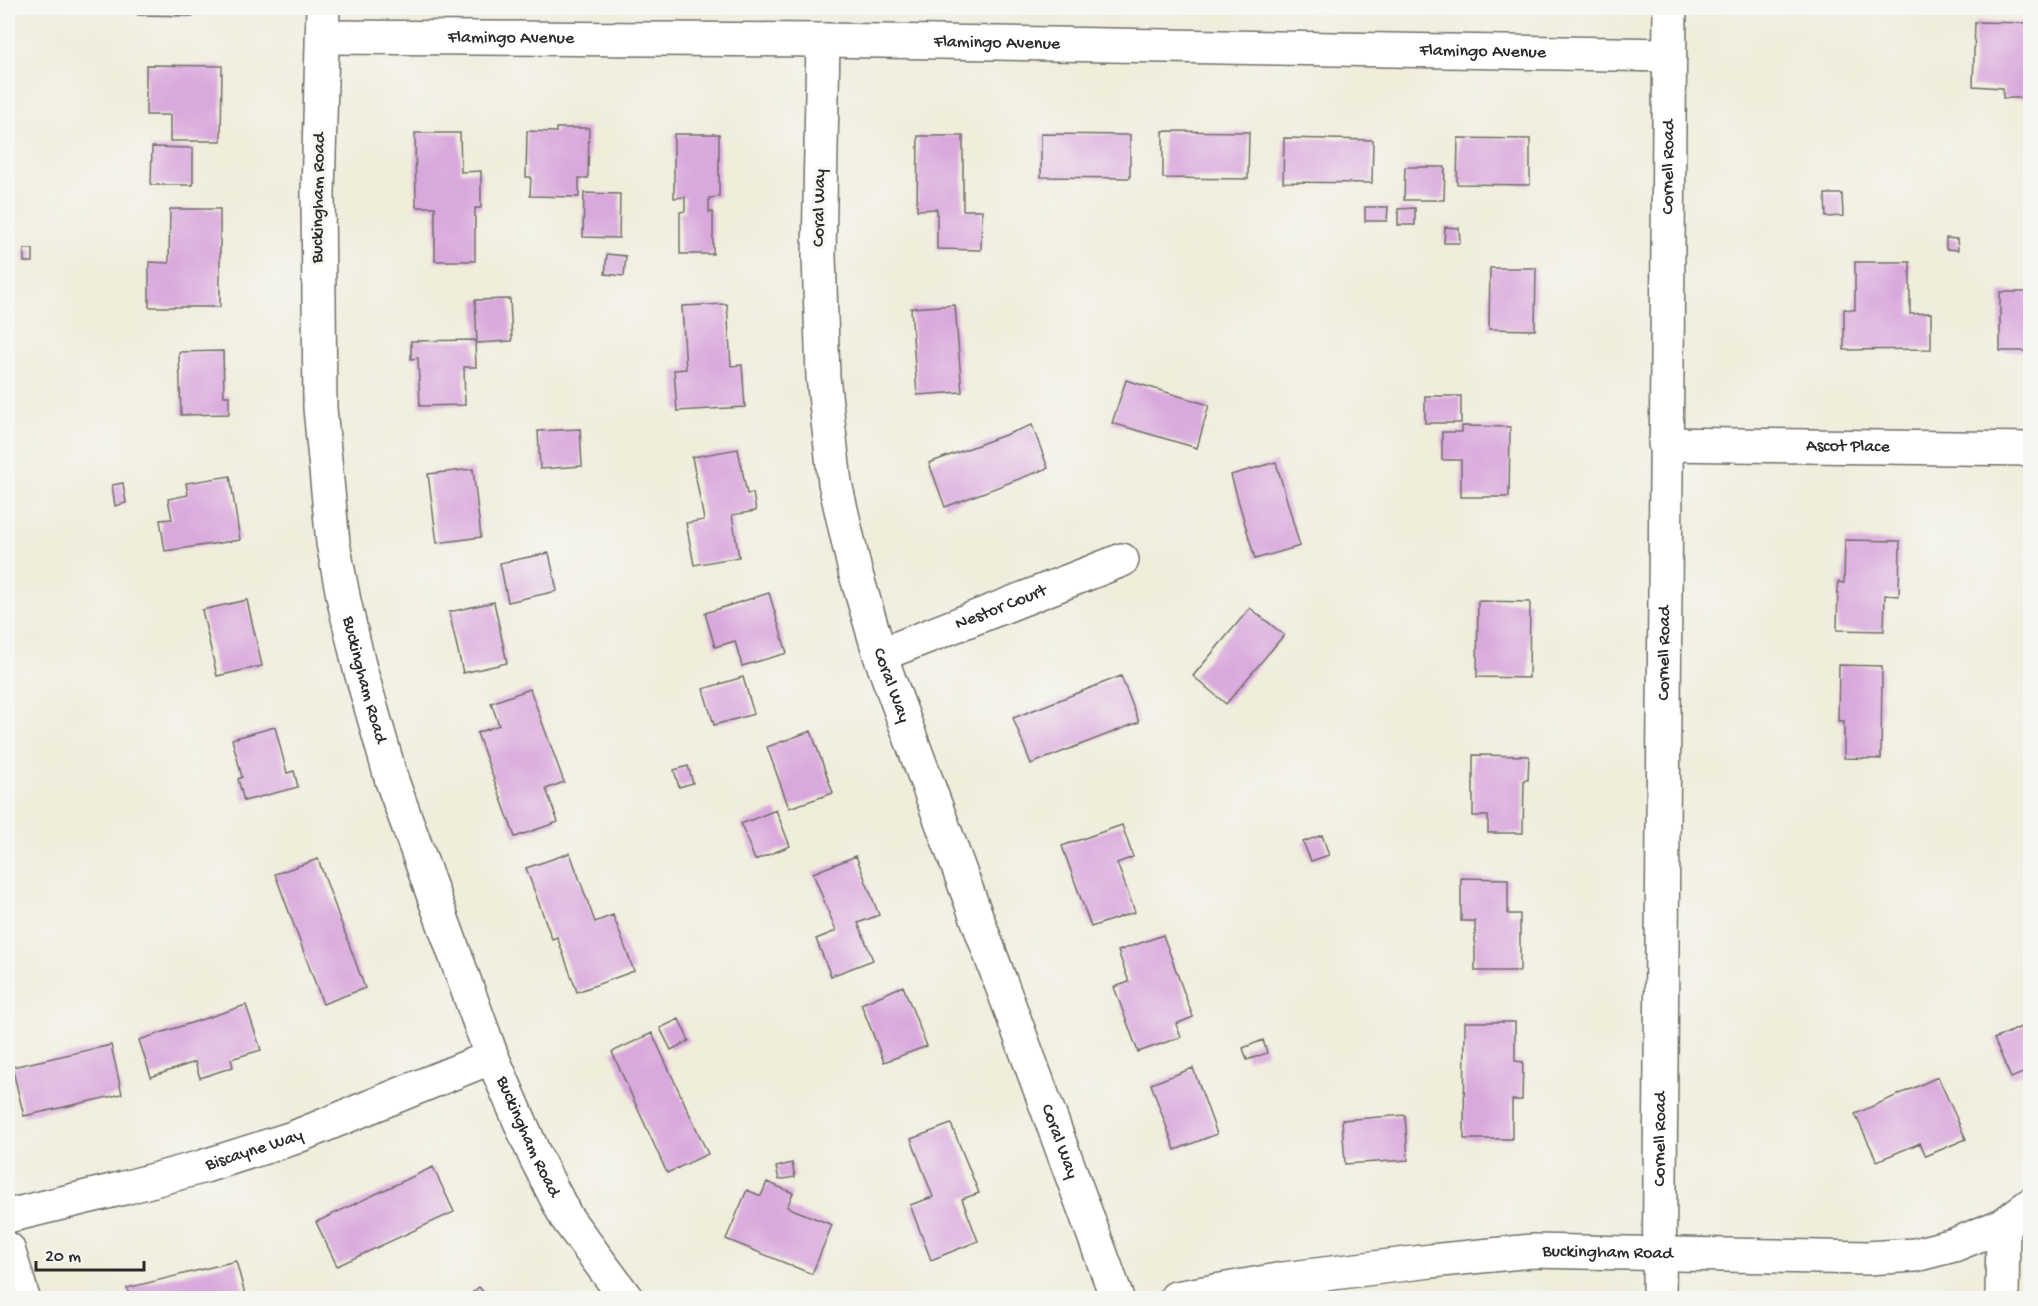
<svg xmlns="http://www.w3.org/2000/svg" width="2038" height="1306" viewBox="0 0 2038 1306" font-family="'Gochi Hand',sans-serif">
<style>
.building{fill:#d9a8dc}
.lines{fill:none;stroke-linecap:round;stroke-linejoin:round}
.minor-casing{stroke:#706f69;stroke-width:36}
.minor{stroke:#fff;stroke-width:33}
.labels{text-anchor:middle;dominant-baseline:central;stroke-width:6;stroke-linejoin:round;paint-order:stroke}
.street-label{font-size:18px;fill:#2b2b2b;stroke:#f6f6f2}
</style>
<rect width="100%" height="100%" fill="#f6f6f2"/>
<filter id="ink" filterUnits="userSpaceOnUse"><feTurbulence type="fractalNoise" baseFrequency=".0167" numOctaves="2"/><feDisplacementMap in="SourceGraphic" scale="12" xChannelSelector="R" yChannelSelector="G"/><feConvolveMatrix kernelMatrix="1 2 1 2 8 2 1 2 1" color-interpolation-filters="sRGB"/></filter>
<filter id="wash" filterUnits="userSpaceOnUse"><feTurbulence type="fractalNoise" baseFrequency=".008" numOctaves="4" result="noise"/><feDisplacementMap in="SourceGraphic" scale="24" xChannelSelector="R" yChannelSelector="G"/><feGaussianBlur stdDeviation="1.35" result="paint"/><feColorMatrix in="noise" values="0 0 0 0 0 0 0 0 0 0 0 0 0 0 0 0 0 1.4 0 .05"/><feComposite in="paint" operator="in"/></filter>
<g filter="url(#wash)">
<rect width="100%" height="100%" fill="#f0eddb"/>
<g id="blocks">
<!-- building -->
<path class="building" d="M138,8h55v8l-55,-1z
M1975,22l55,1v75h-27v-10l-30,-2z
M146,65l76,1 -1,75h-51v-26h-24z
M556,128h33l-1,50h-9v19l-49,-1 1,-19h-5l1,-46 29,1z
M1163,131l86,1 -1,47 -85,-1z
M415,133h45l1,39 20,-1v37h-6v53h-40v-54h-19z
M674,134h45v63l-10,1v14h4v42h-33v-42l5,-1v-14l-11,1z
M1041,134l89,1v43l-89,-1z
M918,136h45v74h19l-1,40 -44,-1v-40l-20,1z
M1284,138l89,2 -1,43 -89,-1z
M1458,138l72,1v46l-73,-1z
M152,147l41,1v37h-42z
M1405,167h40l-1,33h-40z
M584,193l36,1 -1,44 -36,-1z
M1825,194h17l1,22 -17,1z
M1365,207h23l-1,14h-22z
M1415,208v17h-17v-16z
M170,209h50v98h-71v-45l20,1z
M1445,227l14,1 1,15h-16z
M1946,238l11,1 1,11 -12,-1z
M24,249h9v13h-9z
M607,254l19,2 -2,20 -19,-2z
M1855,262h55v52l21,-1v36l-87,1v-41l11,1z
M1490,268h46l-1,62 -46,-1z
M2000,292h30v59h-30z
M510,299l2,42 -35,2 -2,-43z
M727,304l4,62 11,-1 3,42 -68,4 -3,-41 12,-1 -4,-63z
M955,305l7,87 -45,3 -6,-87z
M475,340l1,27h-12l1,38 -45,1 -2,-48 -7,1v-18z
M223,351l1,45h5v18l-48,1 -2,-63z
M1126,380l83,25 -12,43 -85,-25z
M1425,396h36v27h-36z
M1032,425l16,43 -103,39 -16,-44z
M1462,426l48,1 -1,70h-48v-37h-19v-28h20z
M580,429l2,37 -42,3 -2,-38z
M738,449l9,45 6,-1 3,18 -24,4 7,42 -45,8 -8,-42 18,-3 -12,-63z
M1276,462l24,84 -45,13 -24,-84z
M473,469l8,68 -44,6 -9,-69z
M230,476l10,64 -75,11 -5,-31 12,-1 -4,-20 20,-4 -2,-12z
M123,483l3,20 -11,3 -3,-21z
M1845,540l55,1 -1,55 -14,-1 -1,36 -47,-1 1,-48 6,1z
M549,553l8,38 -49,11 -8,-39z
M769,593l18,60 -45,13 -7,-25 -20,6 -10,-34z
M247,600l15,66 -45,10 -15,-66z
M1478,601l52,1 -1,76 -52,-1z
M494,602l13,61 -44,10 -14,-61z
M1250,608l34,27 -58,69 -33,-28z
M1839,665l43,1 -1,93 -37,-1v-37h-6z
M1121,676l18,46 -108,42 -18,-46z
M743,677l11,37 -40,11 -11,-36z
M530,689l34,93 -18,7 12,33 -43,15 -38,-104 22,-8 -8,-22z
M275,727l12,46 7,-2 4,16 -54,14 -6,-22 4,-2 -10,-38z
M811,731l22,62 -44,15 -22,-61z
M1473,755l56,1 -1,24h-4l-1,53h-35v-17h-15z
M688,766l5,17 -14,4 -5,-17z
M776,810l14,36 -35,14 -14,-36z
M1122,825l11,32 -16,6 18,49 -44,15 -29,-81z
M1322,835l7,20 -18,6 -8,-19z
M570,853l25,69 18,-7 21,56 -57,21 -20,-55 -5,2 -26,-71z
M856,856l23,59 -21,8 15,37 -42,16 -15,-37 20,-8 -23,-58z
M318,859l47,129 -42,16 -48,-130z
M1461,878l47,1v35h12v57h-45v-50h-14z
M1163,935l30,82 -17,7 5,13 -43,15 -24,-65 15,-5 -11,-31z
M903,986l24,60 -43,16 -23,-58z
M246,1005l15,45 -30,9 2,8 -33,11 -5,-16 -44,15 -12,-37z
M679,1019l10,22 -18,9 -11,-22z
M1465,1022h50v39l8,1 -1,38h-10v39h-48z
M2030,1023v47l-19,8 -17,-39z
M652,1033l56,121 -41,19 -55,-121z
M1263,1040l4,13 -20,7 -4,-12z
M111,1045l11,49 -98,22 -12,-49z
M1193,1068l24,66 -42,16 -24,-66z
M1938,1077l28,62 -40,17 -6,-13 -43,18 -22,-47z
M1405,1115l3,45 -63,4 -3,-44z
M951,1124l28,69 -17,6 16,42 -47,19 -21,-55 23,-8 -22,-58z
M792,1163l3,14 -16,3 -3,-13z
M433,1167l21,45 -117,54 -21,-44z
M767,1182l26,11 -6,14 45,18 -20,49 -86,-35 21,-49 14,6z
M236,1261l10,37h-116l-3,-10z
M479,1287l10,11h-23z"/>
</g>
</g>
<g filter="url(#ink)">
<use href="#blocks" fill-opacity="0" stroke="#706f69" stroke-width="1.5"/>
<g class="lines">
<defs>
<g id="minor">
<path id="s1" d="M323,8l-5,185 2,215 13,135 11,58 15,64 33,116 100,276 43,99 31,61 60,81"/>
<path id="s2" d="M323,37l500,3 846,15"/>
<path id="s3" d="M823,40l-4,216 4,121 12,106 20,88 25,84 237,643"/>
<path id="s4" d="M1665,444l365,5"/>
<path id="s5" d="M880,655l242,-95"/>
<path id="s6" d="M8,1216l116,-28 81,-22 88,-28 199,-81"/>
<path d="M8,1249l15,49"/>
<path id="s7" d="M1176,1298l107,-19 148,-18 101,-10 335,7 48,-3 39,-10 49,-20 27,-20"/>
<path id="s8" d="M1659,1298l11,-1290"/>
<path d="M2002,1298l1,-73"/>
</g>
</defs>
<!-- minor casing -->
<use href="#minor" class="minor-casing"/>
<!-- minor -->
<use href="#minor" class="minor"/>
</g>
</g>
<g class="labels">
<!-- street labels -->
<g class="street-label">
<text stroke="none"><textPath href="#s2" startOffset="188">Flamingo Avenue</textPath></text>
<text stroke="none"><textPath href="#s2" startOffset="674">Flamingo Avenue</textPath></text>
<text stroke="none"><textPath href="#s2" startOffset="1160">Flamingo Avenue</textPath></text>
<text stroke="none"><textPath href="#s8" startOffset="1131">Cornell Road</textPath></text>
<text transform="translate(319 198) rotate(-89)">Buckingham Road</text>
<text transform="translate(820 208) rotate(-89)">Coral Way</text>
<text stroke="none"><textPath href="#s4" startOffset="183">Ascot Place</textPath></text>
<text stroke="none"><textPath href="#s5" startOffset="130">Nestor Court</textPath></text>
<text stroke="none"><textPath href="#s8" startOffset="645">Cornell Road</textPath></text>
<text stroke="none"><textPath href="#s1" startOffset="676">Buckingham Road</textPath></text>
<text stroke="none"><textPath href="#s3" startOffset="654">Coral Way</textPath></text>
<text stroke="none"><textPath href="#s1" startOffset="1162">Buckingham Road</textPath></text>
<text stroke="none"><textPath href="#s8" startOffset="159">Cornell Road</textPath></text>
<text stroke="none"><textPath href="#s3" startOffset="1140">Coral Way</textPath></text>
<text stroke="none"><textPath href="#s6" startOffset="255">Biscayne Way</textPath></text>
<text stroke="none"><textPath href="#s7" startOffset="435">Buckingham Road</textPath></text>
</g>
</g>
<!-- margin -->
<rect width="2038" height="1306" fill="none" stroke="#f6f6f2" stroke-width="30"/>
<!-- scale -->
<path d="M36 1261v9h108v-9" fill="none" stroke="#2b2b2b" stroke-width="3"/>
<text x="45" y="1261" font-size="18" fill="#2b2b2b" stroke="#f6f6f2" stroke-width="4.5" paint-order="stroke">20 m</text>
</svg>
